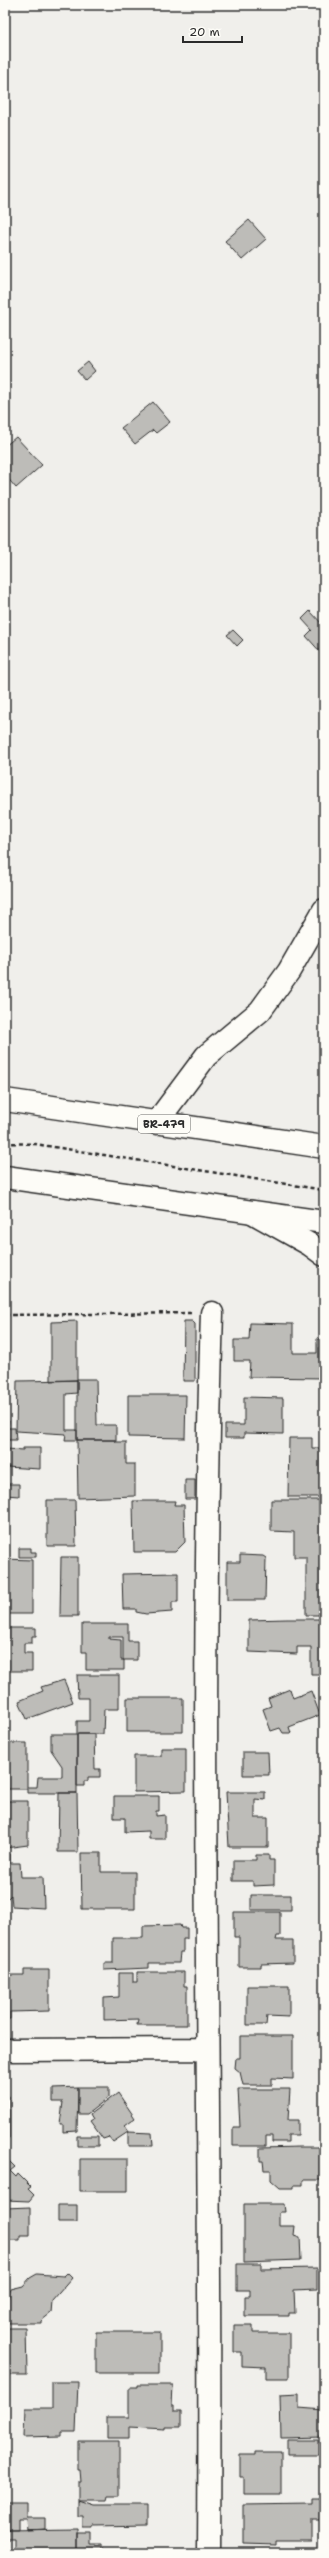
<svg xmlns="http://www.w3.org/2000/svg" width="329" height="2558" viewBox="0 0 329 2558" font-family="'Shantell Sans',sans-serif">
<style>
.building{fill:#bdbcb8;stroke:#2b2b2b}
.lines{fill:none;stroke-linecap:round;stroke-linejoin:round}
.minor-casing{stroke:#2b2b2b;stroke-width:25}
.major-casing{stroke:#2b2b2b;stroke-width:25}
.path{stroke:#2b2b2b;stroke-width:2.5;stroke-dasharray:4 3;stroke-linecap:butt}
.minor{stroke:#fdfcf7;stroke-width:22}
.major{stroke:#fdfcf7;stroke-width:22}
.labels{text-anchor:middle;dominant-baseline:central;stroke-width:3;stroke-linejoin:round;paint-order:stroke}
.shield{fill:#fdfcf7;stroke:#6a6a68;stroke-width:1}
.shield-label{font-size:11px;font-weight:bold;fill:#2b2b2b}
</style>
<rect width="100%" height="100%" fill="#f0efeb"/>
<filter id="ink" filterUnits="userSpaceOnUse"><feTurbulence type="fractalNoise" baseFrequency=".025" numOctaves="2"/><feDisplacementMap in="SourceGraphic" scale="8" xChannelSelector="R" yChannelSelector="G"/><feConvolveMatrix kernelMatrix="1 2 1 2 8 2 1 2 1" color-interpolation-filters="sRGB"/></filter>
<g filter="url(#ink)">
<!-- building -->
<path class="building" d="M249,220l17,19 -24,21 -17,-19z
M88,362l7,9 -10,9 -8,-9z
M153,402l17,20 -14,11 -3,-3 -18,14 -14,-16z
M16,437l26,28 -26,23 -11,-13v-29z
M310,611l14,15 -1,29 -17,-19 6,-6 -10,-11z
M233,630l10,10 -6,6 -10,-11z
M77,1321v59l-26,1v-59z
M184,1321h8l3,3v57h-12z
M250,1323l43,1v29h24v-14h7v39l-75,-1 1,-16h-16v-21h15z
M77,1379h19l1,46h19v15h-39z
M77,1380v13l-11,1v36h11v10h-12l1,-6 -50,-3 1,-50z
M128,1395h58l-1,43 -57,-1z
M244,1397l39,1v36l-39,-1v5h-19v-13h19z
M5,1421h4l-1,7h7l1,12h-11z
M289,1438h23v10h12v49h-36z
M77,1440h38l1,2h10v22h9v32l-57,2z
M23,1448h17v21l-35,-2v17h14v12l-14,-1v-46l18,1z
M185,1480h10v19h-10z
M47,1500h28l1,46h-29z
M271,1500h53v115h-18v-58h-12v-25l-23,-1z
M133,1501h42l-1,4h10l1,37 -10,10h-41z
M19,1548h12v4h5v5h-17z
M240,1555l23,1 3,2 -1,42h-38v-38h13z
M61,1557h17v59h-18z
M5,1559l27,1v54h-27z
M178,1573v29h-6v10l-26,2 -10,-2v-3h-13l-1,-35z
M287,1619h37v55h-13v-27h-14v7l-48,-2v-32z
M82,1624h46v17h9v19h-14v-23h-14v2l12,1v20h3v10h-38v-18h-4z
M5,1628h31v8h-4v7h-8v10h8v18h-27z
M77,1675h42v34h-15l-1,25h-26v-13h12v-23h-11z
M64,1680l9,22 -46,17 -8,-18 24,-10 -2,-4z
M290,1689l3,9 18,-7 9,24 -31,12 2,6h-8l-3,-5 -9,3 -8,-22 8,-3 -3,-8z
M127,1698h56v34h-56z
M51,1734h26v59h-50v-4h-22v-46h22v44h10l1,-10h24v-11l-11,-16z
M77,1734h17l1,35h5v8h-12v4h-4v5h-7z
M161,1748h25v43l-52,1v-36h27z
M243,1752h25l1,23h-26z
M226,1792h39v8l-10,-1v19h13v29h-39z
M59,1793h18l1,59h-20z
M114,1796h45v15h-3v5l9,-1v24h-16v-8l-24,1v-14h-11z
M5,1801h23v44l-23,3z
M81,1853h20v19h34v37h-53z
M5,1854h5v9h10l1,14h22l1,31 -32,-2 -1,-11 -6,6z
M256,1855h13v5h5v25l-21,1v-5h-20v-21h23z
M251,1895h40v15h-40z
M234,1912h46v24h-3l-1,4h17v23l-32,1v3h-22v-30h-5z
M180,1925l1,3h6v11h-4v13h-3l-1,11h-30v5l-45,2v-7h9v-25h30v-12z
M24,1970h25v41l-39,1v7h-5v-44h19z
M137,1972h47v14h3v39h-50l1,-6 -34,1v-22l15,-1v-24h14v9h4z
M247,1986h42v31l-22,-1 -1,9h-19z
M240,2036h53v43l-21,-1v7h-29l-3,-13 -5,-4 1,-10h4z
M78,2087h31v10l-22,17h-9z
M78,2087l-1,44 -14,1v-8h-3l3,-22h-10v-14z
M238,2089h52l-2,31h10v15h-10v7h-16v-6h-6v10h-33v-19h7z
M118,2093l17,25 -11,8 4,6 -15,10 -4,-5 -6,2 -13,-18 3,-2 -3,-5z
M5,2096h4v42l-4,1z
M322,2126h2v20l-2,-1z
M128,2132l24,1 1,13h-25z
M77,2136h21v10h-21z
M300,2147h24v33h-21v5h-9v3h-14l-9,-8v-10h-7l-1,-9h-3v-13z
M5,2157l10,10 -5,4 6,6 2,-3 13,13 -3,2 6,6 -5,6 -24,-1z
M80,2159h48v32h-48z
M244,2204h40l1,8h-6v14h16l-1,9 6,2 1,23 -57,2z
M58,2205h19v17h-19z
M30,2207v28h-10v5h-15v-32z
M322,2246h2v18h-2z
M237,2264h24v5l56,-1v21l-23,1 1,23h-6v3h-44v-20h5v-6h-13z
M67,2273l5,5 -20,23 -1,12 -10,8v2h-36v-26l3,1 3,-9 12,-3 7,-8 7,-4 27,2z
M234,2325h19v8h36v45h-23v-11l-24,-1v-14h-8z
M5,2328h21l1,47h-22z
M96,2332h64v41h-64z
M52,2382h26l-2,50h-15v4l-37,1 1,-29h27z
M137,2385h36l-1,21h2v6h7v15h-16v2l-36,-2v11h-22v-21h22v-30h8z
M299,2394v14l25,2v27l-43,1 -1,-43z
M287,2440h31v15h-31z
M78,2441h41v55h-11l-1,4h-29v-18h3l-1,-12h-2z
M255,2452h26v42h-37v-17h-4v-22h15z
M312,2498h12v22h-12v21h-36v4l-33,-1v-39l69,-1z
M78,2500l15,5h55v20l-55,1v2h-10v-12h-5z
M5,2503h21v15h19v11l-18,1 -1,-10h-8v10h-13z
M78,2529v24l-64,-2v-12h-9v-9z
M78,2533h14v12h11v8h-25z"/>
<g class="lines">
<defs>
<path id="minor" d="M156,1123l50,-67 54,-45 29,-40 35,-61
M252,1212l57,32 15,11
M5,2050l201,-1
M209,2553c3,-413 -10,-827 3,-1240"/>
<path id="major" d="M5,1100l319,47
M5,1177l319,45"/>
</defs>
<!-- minor casing -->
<use href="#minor" class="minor-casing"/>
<!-- major casing -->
<use href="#major" class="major-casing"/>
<!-- path -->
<path class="path" d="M5,1143l30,1 289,46
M5,1315l187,-2"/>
<!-- minor -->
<use href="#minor" class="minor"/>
<!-- major -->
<use href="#major" class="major"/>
</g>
</g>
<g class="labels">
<!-- shield labels -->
<rect class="shield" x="138" y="1115" width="52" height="18" rx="3"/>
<g class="shield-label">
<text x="164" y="1124">BR-479</text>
</g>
</g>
<!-- margin -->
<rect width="329" height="2558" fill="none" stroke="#fdfcf7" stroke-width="20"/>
<rect x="10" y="10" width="309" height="2538" fill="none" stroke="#2b2b2b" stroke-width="1.5" filter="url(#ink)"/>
<!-- scale -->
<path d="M183 36v6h59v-6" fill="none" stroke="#2b2b2b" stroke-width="2"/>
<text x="189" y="36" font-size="12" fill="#2b2b2b" stroke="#fdfcf7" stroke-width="3" paint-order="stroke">20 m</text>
</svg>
